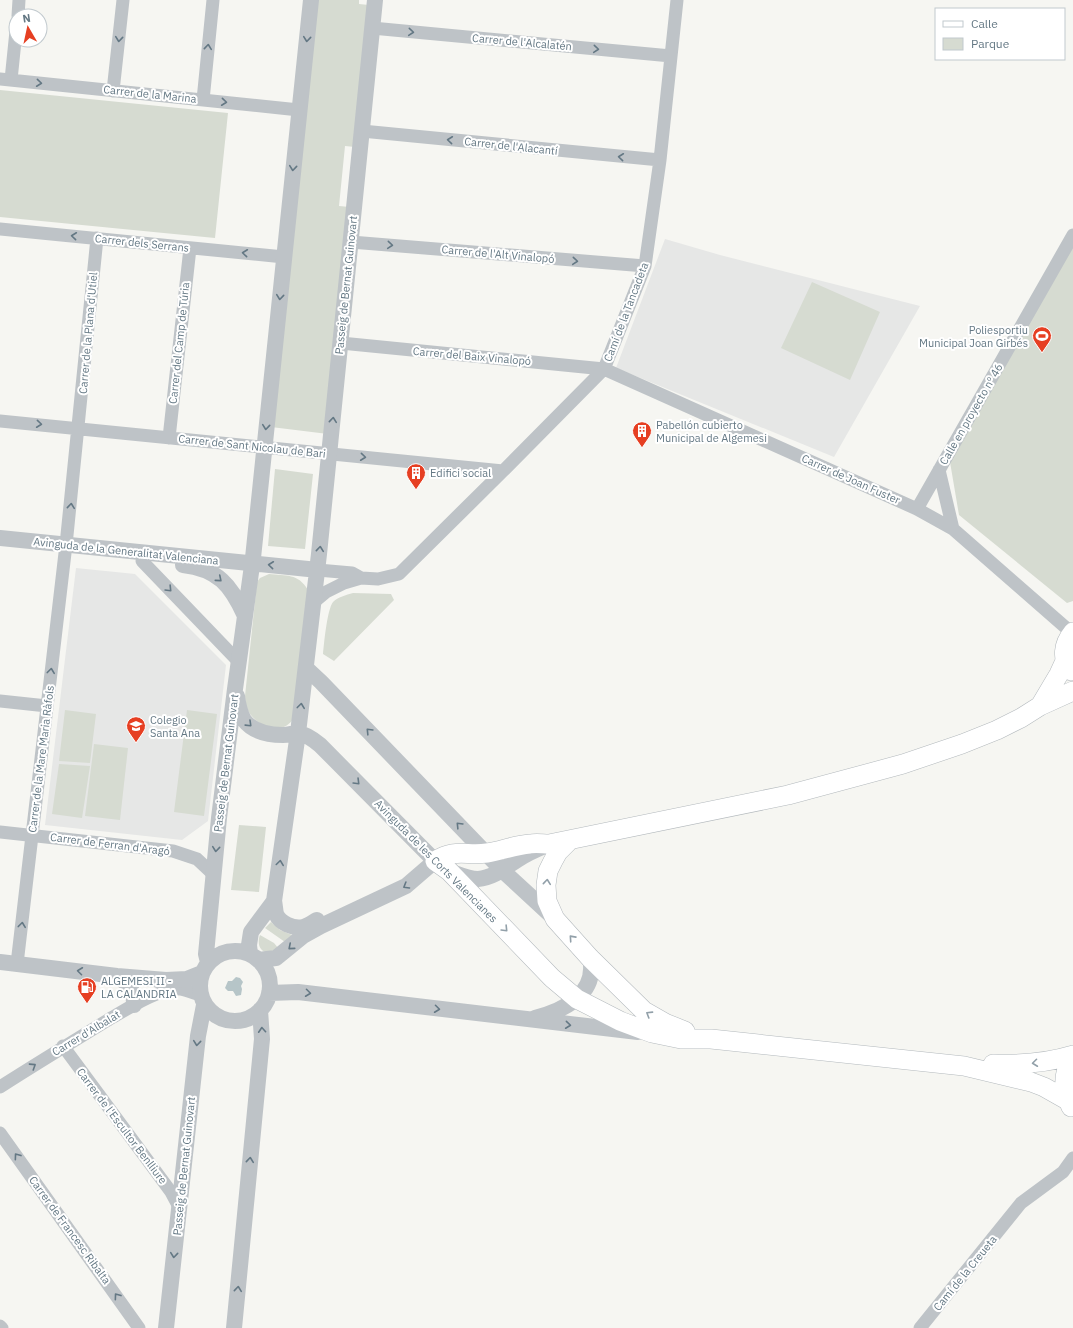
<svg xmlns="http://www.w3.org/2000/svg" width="1073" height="1328" viewBox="0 0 1073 1328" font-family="'IBM Plex Sans',sans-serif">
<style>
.built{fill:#e6e7e6}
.green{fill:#d6dbd1}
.water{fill:#b6c5c8}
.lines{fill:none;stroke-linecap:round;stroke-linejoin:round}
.secondary-casing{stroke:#b3b9bd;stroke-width:20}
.minor{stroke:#bec3c7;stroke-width:13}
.tertiary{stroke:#bec3c7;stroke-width:16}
.secondary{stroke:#fff;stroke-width:19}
.oneway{stroke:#647884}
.oneway2{stroke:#92a0a9}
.labels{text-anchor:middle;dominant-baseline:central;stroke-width:4;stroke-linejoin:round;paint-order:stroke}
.street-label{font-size:11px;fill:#647884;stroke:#fff}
.poi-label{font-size:11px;fill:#647884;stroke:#fff;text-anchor:start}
</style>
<rect width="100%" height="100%" fill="#f6f6f2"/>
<!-- built -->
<path class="built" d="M665,239l55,16 200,51 -86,151 -218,-89z
M76,568l59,6 91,91 -18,156 -26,19 -137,-15z"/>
<!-- green -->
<path class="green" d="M314,0h45v4l10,1 -14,142 -10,-1 -6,60 11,1 -22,227 -57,-7z
M0,90l228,23 -13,125 -215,-21z
M1073,245v356l-6,2 -108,-88 -9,-53z
M812,282l68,30 -30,68 -69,-32z
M275,469l38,5 -8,75 -37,-3z
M269,574c17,2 29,-1 39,16l-13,127c-4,5 -8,10 -15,11 -12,3 -29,-8 -33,-20 -1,-3 -2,-8 -2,-12l12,-114 3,-4z
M353,593l38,1 3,6 -60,61 -11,-7c1,-10 4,-44 10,-52 5,-5 13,-7 20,-9z
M65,710l31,4 -6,49 -31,-2z
M187,710l30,4 -13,102 -30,-4z
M94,744l34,4 -8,72 -35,-4z
M59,764l31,2 -8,52 -30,-4z
M239,825l27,2 -7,65 -28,-2z
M271,922l9,8 12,5 -7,7 -20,-14z
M260,935l14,8 5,6c-3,1 -7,2 -10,3 -10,1 -12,-10 -9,-17z"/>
<!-- water -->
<path class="water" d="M236,977l4,1 3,4 -2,4 1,3 -1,6 -5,1 -3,-5h-5l-3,-3 3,-7h4z"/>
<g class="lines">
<defs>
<path id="secondary" d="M1071,671c-10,-12 -8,-27 2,-39
M1040,706l19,-32 6,-13
M570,840l-12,12 -5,9 -5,10 -2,14 1,16 8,18 35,39 54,53 21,12 20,8
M993,1064c28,1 53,-1 80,-9
M1067,1100l-23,-13 -13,-5 -67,-16 -253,-27h-30l-29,-6 -32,-12 -43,-22 -25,-21 -103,-107 -14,-10c20,-13 31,-5 52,-8 14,-2 28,-8 43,-9 6,-1 13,0 19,0l239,-49 115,-31 59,-20 35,-14 24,-12 19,-12 33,-15
M1071,1107c-9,-18 -8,-35 2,-52"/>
</defs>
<!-- secondary casing -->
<use href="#secondary" class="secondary-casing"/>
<!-- minor -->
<path class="minor" d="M18,16l1,-16
M372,28l299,28
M0,79l299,31
M11,80l5,-49
M113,91l10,-91
M203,100l10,-100
M362,131l298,29
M0,229l284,28
M351,242l294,24
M341,343l263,26 313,140 36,20 119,104
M0,421l503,50
M169,438l21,-190
M939,470l14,59
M917,509l156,-274
M66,545l31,-307
M142,561l97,101
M318,570l34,3 9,5
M314,602l12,-10 18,-9 17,-5 17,1 21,-5 104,-103 101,-102 41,-103 15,-106 17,-160
M0,701l47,5
M0,832l173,19 24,8 16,15
M17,964l48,-411
M63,1046l108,146 8,15
M0,1087c36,-23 72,-45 108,-67 19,-11 39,-24 60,-30 11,-4 22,2 32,5
M0,1133l139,195
M0,1326l2,2
M920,1328l101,-125 42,-31 10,-14"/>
<!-- tertiary -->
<path class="tertiary" d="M0,538l318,32
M183,565c35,4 48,20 62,51
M306,668l15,14 181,188 52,48
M237,696c1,8 3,17 7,24 9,12 25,15 39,15 5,0 11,-2 15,-2 8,1 16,7 22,12l115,116 -29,25 -85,40 -18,10 -27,22 -18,2
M449,871c9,3 19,8 29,8 15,-1 27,-11 39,-19 9,-6 20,-11 30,-15
M274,901c1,4 1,9 2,13 4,9 17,15 27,13 5,-1 10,-5 14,-7
M200 986a35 35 0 1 1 70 0a35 35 0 1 1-70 0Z
M250,954l-1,-9 2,-13 23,-31 24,-168 21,-179 56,-554
M0,962l117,14 49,4 21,-1 15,-6
M208,962l-2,-8 13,-136 16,-129 18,-131 58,-558
M117,976c12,8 17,13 17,29
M269,993l29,-1 340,40
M535,1018c30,-8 63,-24 55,-60
M166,1328l32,-292 6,-31
M234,1328l28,-289 -2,-29"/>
<!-- secondary -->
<use href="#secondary" class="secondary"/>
</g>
<!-- one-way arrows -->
<defs><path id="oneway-chevron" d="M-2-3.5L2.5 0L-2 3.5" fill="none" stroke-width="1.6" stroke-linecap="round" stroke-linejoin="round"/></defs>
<g class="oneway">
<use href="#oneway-chevron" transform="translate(411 32) rotate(5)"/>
<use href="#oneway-chevron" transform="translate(119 39) rotate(96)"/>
<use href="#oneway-chevron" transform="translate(307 39) rotate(96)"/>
<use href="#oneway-chevron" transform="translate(208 47) rotate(-84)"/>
<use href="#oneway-chevron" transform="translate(596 49) rotate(5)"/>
<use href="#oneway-chevron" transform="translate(39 83) rotate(6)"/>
<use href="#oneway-chevron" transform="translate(224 102) rotate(6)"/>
<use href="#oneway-chevron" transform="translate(450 140) rotate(-174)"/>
<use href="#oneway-chevron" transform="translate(621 157) rotate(-174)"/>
<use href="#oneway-chevron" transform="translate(293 168) rotate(96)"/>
<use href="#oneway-chevron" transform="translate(74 236) rotate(-174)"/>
<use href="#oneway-chevron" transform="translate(390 245) rotate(5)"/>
<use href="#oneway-chevron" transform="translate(245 253) rotate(-174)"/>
<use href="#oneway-chevron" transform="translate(575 261) rotate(5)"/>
<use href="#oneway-chevron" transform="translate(280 297) rotate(96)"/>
<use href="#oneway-chevron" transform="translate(333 420) rotate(-84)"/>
<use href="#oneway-chevron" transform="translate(39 424) rotate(6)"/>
<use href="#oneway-chevron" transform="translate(266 427) rotate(96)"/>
<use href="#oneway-chevron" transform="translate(363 457) rotate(6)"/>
<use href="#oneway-chevron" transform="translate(71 506) rotate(-84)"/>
<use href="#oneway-chevron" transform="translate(320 549) rotate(-84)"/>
<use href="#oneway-chevron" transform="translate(271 565) rotate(-174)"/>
<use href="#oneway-chevron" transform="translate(219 579) rotate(40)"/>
<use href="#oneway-chevron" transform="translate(169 589) rotate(46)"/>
<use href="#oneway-chevron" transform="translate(51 671) rotate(-83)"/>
<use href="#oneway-chevron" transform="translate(301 706) rotate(-83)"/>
<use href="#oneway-chevron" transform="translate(249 724) rotate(44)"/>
<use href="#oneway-chevron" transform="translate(369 731) rotate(-134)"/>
<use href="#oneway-chevron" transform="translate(357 782) rotate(45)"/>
<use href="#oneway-chevron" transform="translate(459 825) rotate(-134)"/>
<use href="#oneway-chevron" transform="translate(216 849) rotate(96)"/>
<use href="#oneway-chevron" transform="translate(280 863) rotate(-82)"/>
<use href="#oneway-chevron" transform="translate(406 886) rotate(149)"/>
<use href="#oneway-chevron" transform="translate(22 925) rotate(-83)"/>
<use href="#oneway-chevron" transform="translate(291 947) rotate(139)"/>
<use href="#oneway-chevron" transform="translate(80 971) rotate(-173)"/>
<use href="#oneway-chevron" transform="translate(308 993) rotate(7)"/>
<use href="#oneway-chevron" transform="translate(437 1009) rotate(7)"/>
<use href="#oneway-chevron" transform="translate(568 1025) rotate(6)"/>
<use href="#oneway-chevron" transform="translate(262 1030) rotate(-94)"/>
<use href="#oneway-chevron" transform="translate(197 1043) rotate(96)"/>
<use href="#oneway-chevron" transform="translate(33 1066) rotate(-33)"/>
<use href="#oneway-chevron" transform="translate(17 1156) rotate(-126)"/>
<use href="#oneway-chevron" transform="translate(250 1160) rotate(-84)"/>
<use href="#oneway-chevron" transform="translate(174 1255) rotate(96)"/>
<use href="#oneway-chevron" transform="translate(238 1289) rotate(-84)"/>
<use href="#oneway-chevron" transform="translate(117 1296) rotate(-126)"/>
</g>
<g class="oneway2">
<use href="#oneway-chevron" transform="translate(547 882) rotate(-84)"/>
<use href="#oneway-chevron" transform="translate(505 929) rotate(46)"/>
<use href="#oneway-chevron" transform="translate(572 938) rotate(-132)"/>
<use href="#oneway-chevron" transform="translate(649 1014) rotate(-148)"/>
<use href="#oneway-chevron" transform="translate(1035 1063) rotate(173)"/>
</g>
<!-- icons -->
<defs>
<symbol id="stadium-pin" viewBox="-11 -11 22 30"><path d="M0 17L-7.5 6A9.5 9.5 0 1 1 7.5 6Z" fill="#e63f22" stroke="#fff"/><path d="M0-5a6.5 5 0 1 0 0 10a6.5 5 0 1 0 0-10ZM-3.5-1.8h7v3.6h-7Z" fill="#fff"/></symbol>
<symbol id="building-pin" viewBox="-11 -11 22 30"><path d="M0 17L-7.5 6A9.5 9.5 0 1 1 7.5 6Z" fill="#e63f22" stroke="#fff"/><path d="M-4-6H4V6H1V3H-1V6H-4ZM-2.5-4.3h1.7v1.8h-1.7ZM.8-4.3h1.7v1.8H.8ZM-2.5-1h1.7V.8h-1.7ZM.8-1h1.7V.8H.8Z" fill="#fff"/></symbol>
<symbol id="school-pin" viewBox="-11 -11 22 30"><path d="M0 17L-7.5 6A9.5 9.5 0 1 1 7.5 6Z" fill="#e63f22" stroke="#fff"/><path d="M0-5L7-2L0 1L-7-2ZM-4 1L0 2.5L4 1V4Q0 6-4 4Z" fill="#fff"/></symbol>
<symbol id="fuel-pin" viewBox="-11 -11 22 30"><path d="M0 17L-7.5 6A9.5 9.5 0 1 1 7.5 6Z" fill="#e63f22" stroke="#fff"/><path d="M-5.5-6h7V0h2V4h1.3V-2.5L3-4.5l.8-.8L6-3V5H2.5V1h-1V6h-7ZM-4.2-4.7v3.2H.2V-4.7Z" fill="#fff"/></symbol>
</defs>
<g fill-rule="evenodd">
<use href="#stadium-pin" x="1031" y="325" width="22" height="30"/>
<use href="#building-pin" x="631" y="420" width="22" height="30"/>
<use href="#building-pin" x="405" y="462" width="22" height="30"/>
<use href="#school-pin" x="125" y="715" width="22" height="30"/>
<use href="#fuel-pin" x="76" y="976" width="22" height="30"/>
</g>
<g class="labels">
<!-- street labels -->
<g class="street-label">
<text transform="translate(522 42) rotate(5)">Carrer de l'Alcalatén</text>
<text transform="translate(150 94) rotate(6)">Carrer de la Marina</text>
<text transform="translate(511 146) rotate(6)">Carrer de l'Alacantí</text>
<text transform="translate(142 243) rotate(6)">Carrer dels Serrans</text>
<text transform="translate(498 254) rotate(5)">Carrer de l'Alt Vinalopó</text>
<text transform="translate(346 285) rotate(-84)">Passeig de Bernat Guinovart</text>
<text transform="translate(626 312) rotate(-69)">Camí de la Tancadeta</text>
<text transform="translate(88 333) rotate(-85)">Carrer de la Plana d'Utiel</text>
<text transform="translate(179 343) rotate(-84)">Carrer del Camp de Túria</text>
<text transform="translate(472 356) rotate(5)">Carrer del Baix Vinalopó</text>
<text transform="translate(971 414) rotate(-60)">Calle en proyecto nº 46</text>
<text transform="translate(252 446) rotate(6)">Carrer de Sant Nicolau de Bari</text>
<text transform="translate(851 479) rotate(24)">Carrer de Joan Fuster</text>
<text transform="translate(126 551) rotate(6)">Avinguda de la Generalitat Valenciana</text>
<text transform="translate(41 759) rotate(-83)">Carrer de la Mare Maria Ràfols</text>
<text transform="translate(226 763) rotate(-83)">Passeig de Bernat Guinovart</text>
<text transform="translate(110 844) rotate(7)">Carrer de Ferran d'Aragó</text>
<text transform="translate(436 861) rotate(45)">Avinguda de les Corts Valencianes</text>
<text transform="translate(86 1033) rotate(-31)">Carrer d'Albalat</text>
<text transform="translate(122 1126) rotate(53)">Carrer de l'Escultor Benlliure</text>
<text transform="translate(184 1166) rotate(-84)">Passeig de Bernat Guinovart</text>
<text transform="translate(70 1230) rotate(54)">Carrer de Francesc Ribalta</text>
<text transform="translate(965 1273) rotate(-51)">Camí de la Creueta</text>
</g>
<!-- poi labels -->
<g class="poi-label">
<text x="1028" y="330" text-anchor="end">Poliesportiu<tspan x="1028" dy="13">Municipal Joan Girbés</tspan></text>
<text x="656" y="425">Pabellón cubierto<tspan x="656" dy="13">Municipal de Algemesi</tspan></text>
<text x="430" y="473">Edifici social</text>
<text x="150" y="720">Colegio<tspan x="150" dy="13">Santa Ana</tspan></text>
<text x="101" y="981">ALGEMESI II -<tspan x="101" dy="13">LA CALANDRIA</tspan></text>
</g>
</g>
<!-- legend -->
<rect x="935" y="8" width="130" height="52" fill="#ffffff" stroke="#c1c9ce"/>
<rect x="943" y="21" width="20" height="6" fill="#ffffff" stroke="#c1c9ce"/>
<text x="971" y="28" font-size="12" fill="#647884">Calle</text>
<rect x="943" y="38" width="20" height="12" fill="#d6dbd1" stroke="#c1c9ce"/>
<text x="971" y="48" font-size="12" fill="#647884">Parque</text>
<!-- north arrow -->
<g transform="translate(28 28) rotate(351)"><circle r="19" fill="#ffffff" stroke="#c1c9ce"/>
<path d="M0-3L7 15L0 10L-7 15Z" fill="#e63f22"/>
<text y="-6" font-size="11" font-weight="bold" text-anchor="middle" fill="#647884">N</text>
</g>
</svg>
